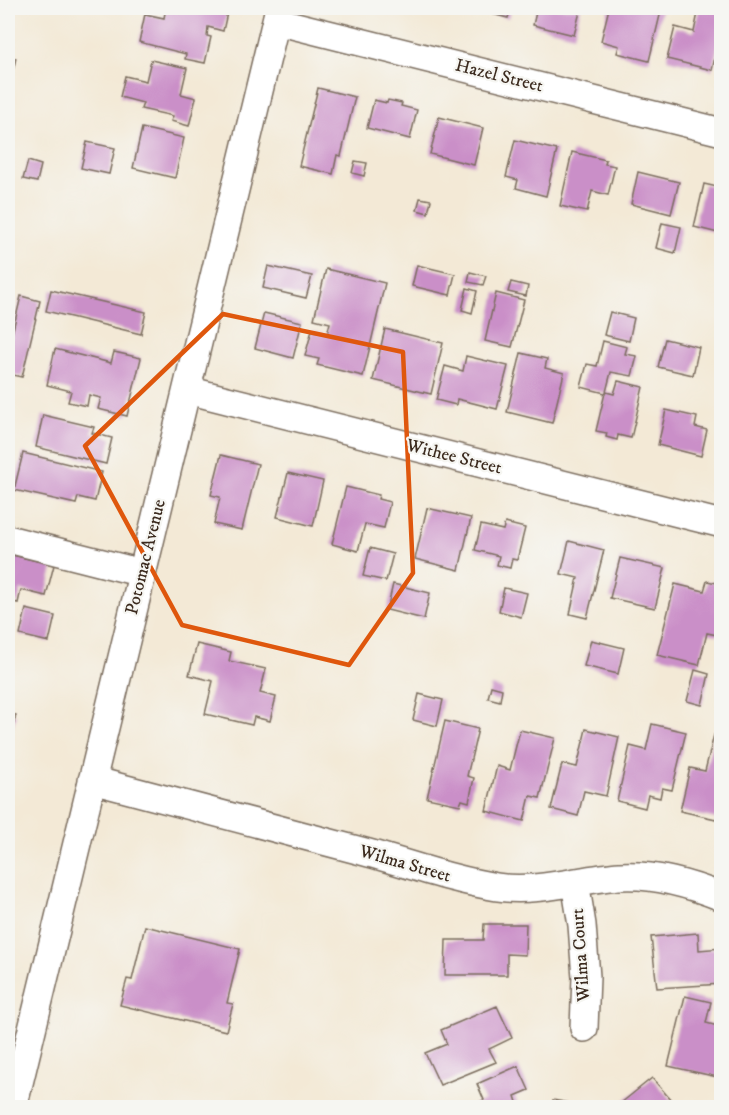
<svg xmlns="http://www.w3.org/2000/svg" width="729" height="1115" viewBox="0 0 729 1115" font-family="'IM FELL DW Pica',serif">
<style>
.building{fill:#ca8fc8}
.lines{fill:none;stroke-linecap:round;stroke-linejoin:round}
.minor-casing{stroke:#7b6d5e;stroke-width:30}
.minor{stroke:#fff;stroke-width:27}
.marked{fill:none;stroke:#df570d;stroke-width:4.5;stroke-linejoin:round}
.labels{text-anchor:middle;dominant-baseline:central;stroke-width:4.5;stroke-linejoin:round;paint-order:stroke}
.street-label{font-size:18px;fill:#3b2a1e;stroke:#f6f6f2}
</style>
<rect width="100%" height="100%" fill="#f6f6f2"/>
<filter id="ink" filterUnits="userSpaceOnUse"><feTurbulence type="fractalNoise" baseFrequency=".0167" numOctaves="2"/><feDisplacementMap in="SourceGraphic" scale="12" xChannelSelector="R" yChannelSelector="G"/><feConvolveMatrix kernelMatrix="1 2 1 2 8 2 1 2 1" color-interpolation-filters="sRGB"/></filter>
<filter id="wash" filterUnits="userSpaceOnUse"><feTurbulence type="fractalNoise" baseFrequency=".008" numOctaves="4" result="noise"/><feDisplacementMap in="SourceGraphic" scale="24" xChannelSelector="R" yChannelSelector="G"/><feGaussianBlur stdDeviation="1.35" result="paint"/><feColorMatrix in="noise" values="0 0 0 0 0 0 0 0 0 0 0 0 0 0 0 0 0 1.4 0 .05"/><feComposite in="paint" operator="in"/></filter>
<g filter="url(#wash)">
<rect width="100%" height="100%" fill="#f3e9d6"/>
<g id="blocks">
<!-- building -->
<path class="building" d="M166,8h40l21,5 -4,18 -15,-4 -1,9 4,1 -6,26 -20,-4 1,-5 -47,-12 6,-28 19,4z
M468,8h43l-3,10z
M537,8h44l-7,27 -41,-10z
M609,8h36l16,3 -12,50 -32,-8 2,-7 -18,-5z
M699,8l18,3 1,-3h4v21l-10,41 -45,-11 8,-32 19,5z
M8,56l8,2 -5,21h-3z
M151,60l36,8 -6,26 15,4 -7,28 -18,-5 2,-5 -32,-7 2,-6 -23,-6 5,-21 21,5z
M318,88l37,9 -14,59 -4,-1 -4,19 -34,-8z
M374,100l13,3 1,-3 14,3 -1,3 16,4 -7,29 -43,-11z
M439,117l44,11 -9,37 -44,-11z
M142,128l42,10 -9,40 -42,-10z
M515,140l42,10 -11,46 -30,-8 2,-8 -12,-3z
M87,142l28,6 -6,26 -28,-6z
M572,152l34,8 -1,4 10,2 -7,29 -16,-4 -5,21 -27,-6z
M28,161l13,4 -4,17 -14,-3z
M355,161l12,2 -3,13 -12,-3z
M638,172l41,10 -8,32 -40,-10z
M704,184l18,4v46l-28,-7z
M420,198l11,2 -3,13 -11,-3z
M662,223l19,4 -6,26 -19,-5z
M417,265l38,9 -5,21 -38,-9z
M268,266l44,10 -6,22 -43,-10z
M326,269l59,14 -22,93 -46,-11 2,-6 -14,-3 7,-26 15,4 3,-11 -16,-4z
M470,272l16,4 -3,9 -15,-3z
M511,282l17,4 -2,10 -18,-4z
M467,288l10,3 -5,22 -10,-3z
M51,290l95,22 -5,22 -95,-23z
M496,293l28,7 -12,47 -27,-6z
M21,296l19,5 -18,76 -14,-3v-23z
M610,312l24,6 -5,23 -25,-6z
M264,313l38,9 -9,36 -38,-10z
M385,329l58,14 -12,51 -58,-14z
M665,339l34,8 -6,28 -35,-8z
M603,341l24,6 -2,7 12,2 -5,20 -21,-4 -5,20 8,2 4,-13 25,6 -12,51 -13,-3 -1,5 -11,-3 1,-4 -11,-2 9,-38 -24,-6 6,-23 10,2z
M55,349l56,14 3,-11 27,6 -14,58 -29,-7 3,-11 -12,-3 -2,11 -19,-4 3,-11 -24,-6z
M521,353l26,6 -2,9 19,5 -12,50 -45,-11z
M466,356l42,10 -11,43 -40,-10 -1,6 -20,-5 9,-34 18,5z
M666,410l31,7 -2,10 12,3 -6,26 -43,-11z
M43,415l51,12 -2,6 20,5 -6,26 -70,-17z
M23,453l79,19 -7,29 -17,-4 -2,7 -62,-14z
M221,455l37,9 -16,66 -28,-6 6,-27 -9,-2z
M288,473l35,8 -10,45 -36,-9z
M346,487l33,8 -1,4 12,3 -6,26 -19,-4 -7,27 -26,-7z
M427,508l44,10 -12,52 -44,-11z
M505,523l20,5 -8,32 -5,-1 -2,9 -13,-3 2,-9 -24,-6 6,-25 22,5z
M569,541l35,9 -17,68 -17,-4 8,-36 -17,-4z
M370,548l23,6 -7,27 -23,-5z
M8,554l46,11 -8,31 -25,-6 -3,13 -10,-2z
M620,558l45,10 -10,40 -45,-10z
M707,581l15,3v52l-15,-3 -8,32 -42,-10 18,-71 29,7z
M393,584l37,9 -6,26 -37,-9z
M504,588l23,5 -6,24 -22,-6z
M26,609l29,7 -6,26 -29,-7z
M591,640l33,8 -6,26 -34,-8z
M197,644l34,8 -2,9 37,8 -6,24 16,4 -6,24 -16,-4 -2,8 -47,-11 8,-33 -24,-6z
M695,670l14,4 -7,31 -15,-4z
M491,686l11,3 -2,12 -12,-3z
M419,694l24,6 -6,26 -24,-6z
M8,713l8,2 -8,29z
M445,721l33,8 -11,47 7,2 -5,24 -7,-2 -2,5 -33,-7z
M652,724l34,8 -14,58 -10,-2 -2,10 -12,-3 -3,13 -28,-7 13,-55 16,4z
M586,729l33,8 -13,59 -22,-5 -6,25 -27,-7 11,-45 15,3z
M520,730l35,8 -15,60 -10,-2 -6,25 -38,-10 11,-45 13,4z
M714,735l8,2v62l-6,20 -36,-8 10,-43 15,3z
M484,924h42l-1,31 -18,-1v21h-62l1,-35h37z
M145,926l95,23 -13,54 6,1 -7,27 -106,-26 7,-26 5,1z
M698,933l1,17 23,-2v36l-65,4 -6,-51z
M685,996l26,6 -5,21 16,4 -4,15h4v36l-54,-12z
M497,1006l15,32 -23,11 7,13 -56,23 -15,-32 22,-9 -6,-14z
M518,1066l11,24 -14,6 4,12h-52l17,-8 -7,-16z
M652,1078l26,30h-53l-4,-5z
M553,1100l33,6 -1,2h-33z"/>
</g>
</g>
<g filter="url(#ink)">
<use href="#blocks" fill-opacity="0" stroke="#7b6d5e" stroke-width="1.5"/>
<g class="lines">
<defs>
<path id="minor" d="M276,21l446,111
M187,390l535,134
M8,539l134,34
M92,780c91,24 182,48 273,72 44,12 87,28 132,35 41,6 82,-8 123,-11 35,-2 69,8 102,21
M575,882l7,43 4,52 -2,51
M13,1108l266,-1100"/>
</defs>
<!-- minor casing -->
<use href="#minor" class="minor-casing"/>
<!-- minor -->
<use href="#minor" class="minor"/>
</g>
</g>
<!-- marked area -->
<path class="marked" d="M223,314l180,38 10,221 -64,92 -167,-40 -97,-179z"/>
<g class="labels">
<!-- street labels -->
<g class="street-label">
<text transform="translate(499 76) rotate(14)">Hazel Street</text>
<text transform="translate(454 457) rotate(14)">Withee Street</text>
<text transform="translate(146 557) rotate(-76)">Potomac Avenue</text>
<text transform="translate(405 864) rotate(16)">Wilma Street</text>
<text transform="translate(581 955) rotate(-94)">Wilma Court</text>
</g>
</g>
<!-- margin -->
<rect width="729" height="1115" fill="none" stroke="#f6f6f2" stroke-width="30"/>
</svg>
